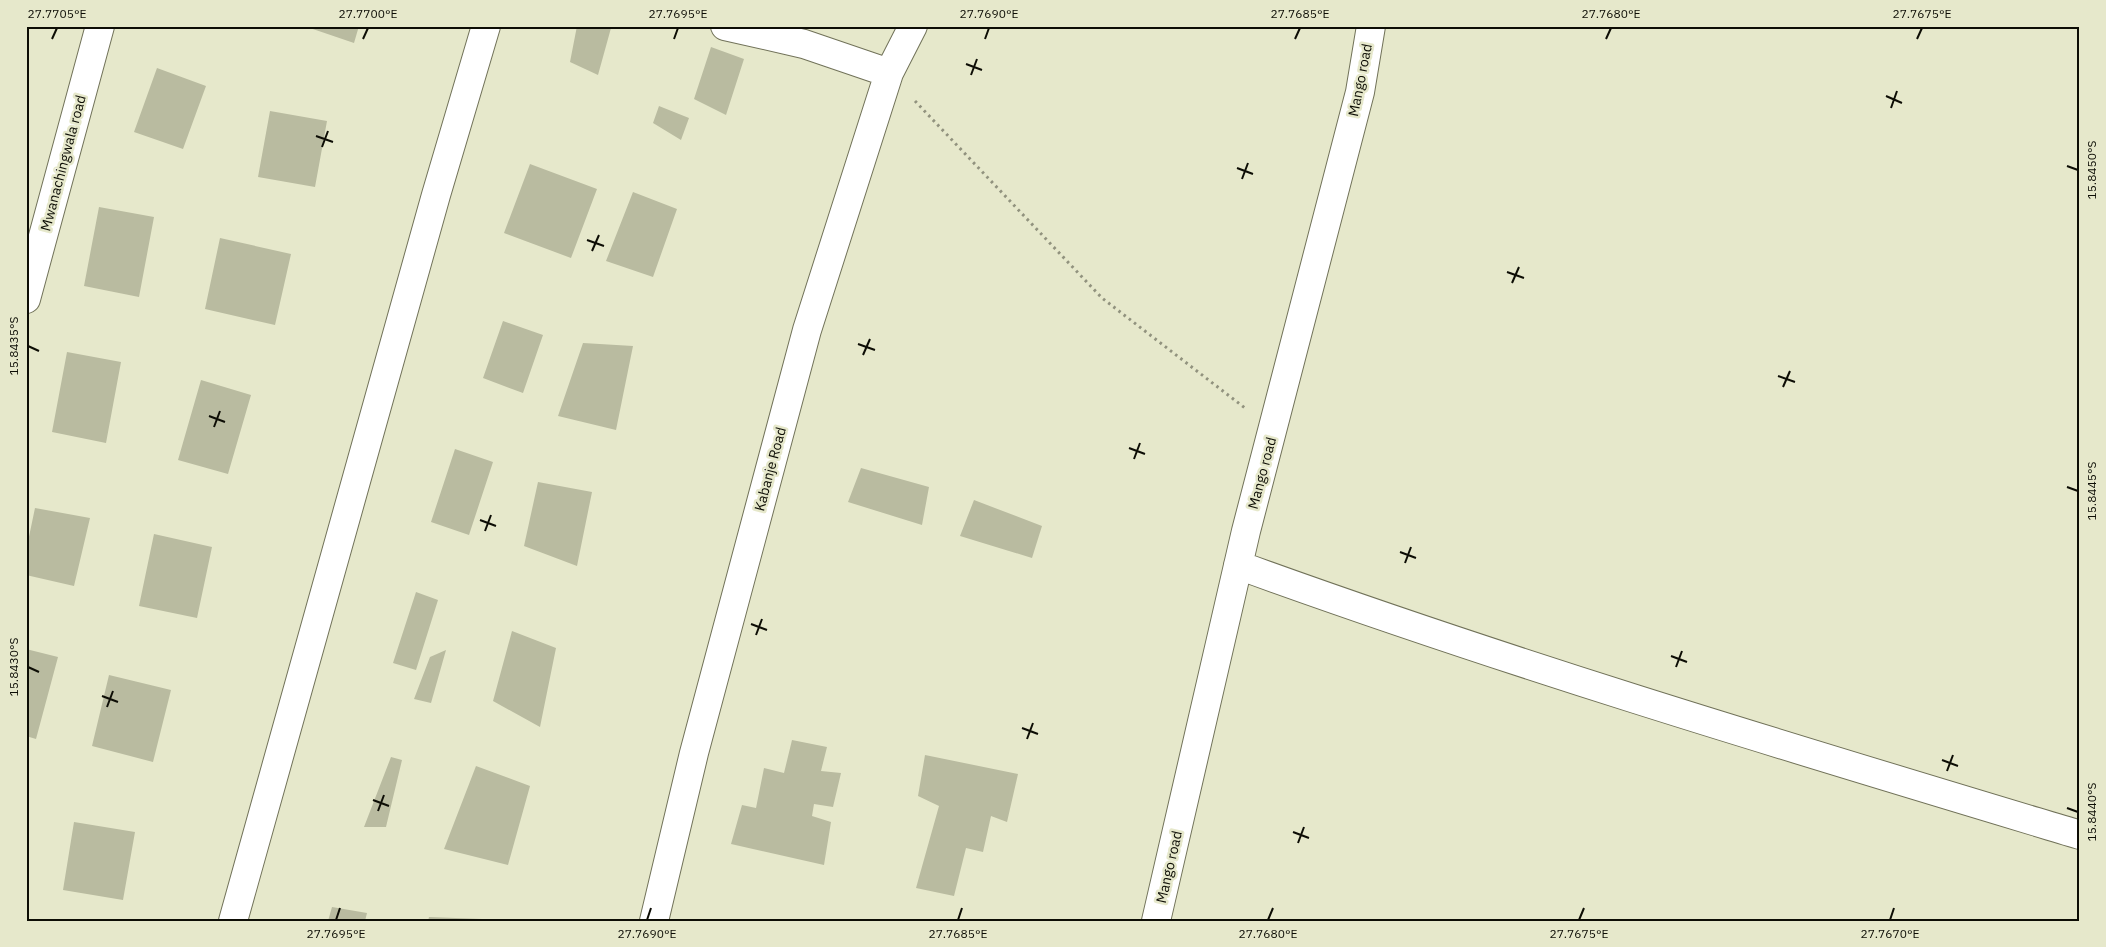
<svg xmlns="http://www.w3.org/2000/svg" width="2106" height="947" viewBox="0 0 2106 947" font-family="'IBM Plex Sans',sans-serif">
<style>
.building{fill:#b9bba0}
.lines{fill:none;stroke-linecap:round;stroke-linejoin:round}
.street-casing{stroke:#717259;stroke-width:30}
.path{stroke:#91927e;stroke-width:3;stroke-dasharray:2.5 4;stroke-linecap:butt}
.street{stroke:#fff;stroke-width:28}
.ticks{fill:none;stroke:#0d0d05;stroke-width:2}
.labels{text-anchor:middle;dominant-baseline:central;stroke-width:5;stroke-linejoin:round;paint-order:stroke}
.street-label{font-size:14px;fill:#0d0d05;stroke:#e6e8cb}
.neatline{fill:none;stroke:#0d0d05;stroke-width:2}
.ticks-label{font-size:12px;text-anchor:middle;fill:#0d0d05}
</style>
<rect width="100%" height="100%" fill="#e6e8cb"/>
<!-- building -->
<path class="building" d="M304,26h55l-5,17z
M577,26l34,2 -13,47 -28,-13z
M711,47l33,12 -18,56 -32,-16z
M157,68l49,18 -23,63 -49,-17z
M659,106l30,12 -8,22 -28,-17z
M270,111l57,10 -12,66 -57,-10z
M530,164l67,25 -26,69 -67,-25z
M633,192l44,17 -24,68 -47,-16z
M99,207l55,10 -15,80 -55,-11z
M220,238l71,16 -16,71 -70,-16z
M503,321l40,14 -20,58 -40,-15z
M583,343l50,3 -17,84 -58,-14z
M67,352l54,10 -15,81 -54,-11z
M201,380l50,15 -23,79 -50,-14z
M455,449l38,13 -24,73 -38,-13z
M861,468l68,19 -7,38 -74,-23z
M538,482l54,10 -15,74 -53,-20z
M974,500l68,26 -10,32 -72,-22z
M35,508l55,10 -16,68 -48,-11v-24z
M154,534l58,13 -15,71 -58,-12z
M416,592l22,8 -22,70 -23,-7z
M512,631l44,17 -16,79 -47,-26z
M26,649l32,8 -22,82 -10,-3z
M446,650l-15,53 -17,-4 16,-42z
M109,675l62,15 -18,72 -61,-16z
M792,740l35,7 -6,24 20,2 -8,34 -19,-3 -2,12 19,6 -7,43 -93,-21 11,-39 14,3 8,-40 20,5z
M925,755l93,19 -11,48 -16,-6 -8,36 -17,-4 -12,48 -38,-8 23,-82 -21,-10z
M391,757l11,3 -16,67h-22z
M476,766l54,20 -22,79 -64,-16z
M74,822l61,10 -12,68 -60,-10z
M332,907l35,6 -2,8h-37z
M429,917l53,2 -1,2h-53z"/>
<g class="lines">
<defs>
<path id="street" d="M725,26l79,18 85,29
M26,299l74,-273
M1238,565c278,101 560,185 842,270
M233,921l203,-726 50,-169
M654,921l40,-168 113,-423 82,-257 24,-47
M1156,921l90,-390 114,-439 11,-66"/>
</defs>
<!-- street casing -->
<use href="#street" class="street-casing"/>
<!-- path -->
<path class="path" d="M915,101l187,197 143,110"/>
<!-- street -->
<use href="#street" class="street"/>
</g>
<!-- ticks -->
<path class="ticks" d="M52,39l5,-11M363,39l5,-11M674,39l4,-11M985,39l4,-11M1295,39l5,-11M1606,39l5,-11M1917,39l5,-11M966,64l16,6M971,75l6,-16M1886,96l16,7M1891,108l6,-17M316,136l17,6M322,147l6,-16M2067,166l11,4M1237,168l16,6M1242,179l6,-16M587,240l17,6M592,251l7,-16M1507,272l17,6M1512,283l7,-16M858,344l17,6M28,346l11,5M863,355l7,-16M1778,376l17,6M1783,387l7,-16M209,416l16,6M214,427l6,-16M1129,448l16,6M1134,459l6,-16M2067,487l11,4M480,520l16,6M485,531l6,-16M1400,552l16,6M1405,563l6,-16M751,624l16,6M756,635l6,-16M1671,656l16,6M28,667l11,5M1676,667l6,-16M102,696l16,6M107,707l6,-16M1022,728l16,6M1027,739l6,-16M1942,760l16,6M1947,771l6,-16M373,800l16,6M2067,808l11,4M378,811l6,-16M1293,832l16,6M1298,843l6,-16M336,920l4,-12M647,920l4,-12M958,920l4,-12M1268,920l5,-12M1579,920l5,-12M1890,920l4,-12"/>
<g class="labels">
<!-- street labels -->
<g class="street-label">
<text transform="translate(1360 80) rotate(-79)">Mango road</text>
<text transform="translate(63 163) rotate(-75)">Mwanachingwala road</text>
<text transform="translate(770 469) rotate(-75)">Kabanje Road</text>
<text transform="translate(1262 473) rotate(-75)">Mango road</text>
<text transform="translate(1169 867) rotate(-77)">Mango road</text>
</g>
</g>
<!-- border -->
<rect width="2106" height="947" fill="none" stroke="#e6e8cb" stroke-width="55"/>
<rect x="28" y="28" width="2050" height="892" class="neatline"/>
<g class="ticks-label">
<text x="57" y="18">27.7705°E</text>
<text x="368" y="18">27.7700°E</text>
<text x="678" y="18">27.7695°E</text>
<text x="989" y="18">27.7690°E</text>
<text x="1300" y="18">27.7685°E</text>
<text x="1611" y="18">27.7680°E</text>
<text x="1922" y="18">27.7675°E</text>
<text transform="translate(2092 170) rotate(-90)" y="4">15.8450°S</text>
<text transform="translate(14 346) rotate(-90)" y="4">15.8435°S</text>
<text transform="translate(2092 491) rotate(-90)" y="4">15.8445°S</text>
<text transform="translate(14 667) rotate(-90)" y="4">15.8430°S</text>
<text transform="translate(2092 812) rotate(-90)" y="4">15.8440°S</text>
<text x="336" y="938">27.7695°E</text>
<text x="647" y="938">27.7690°E</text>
<text x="958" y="938">27.7685°E</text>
<text x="1268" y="938">27.7680°E</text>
<text x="1579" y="938">27.7675°E</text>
<text x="1890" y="938">27.7670°E</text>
</g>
</svg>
